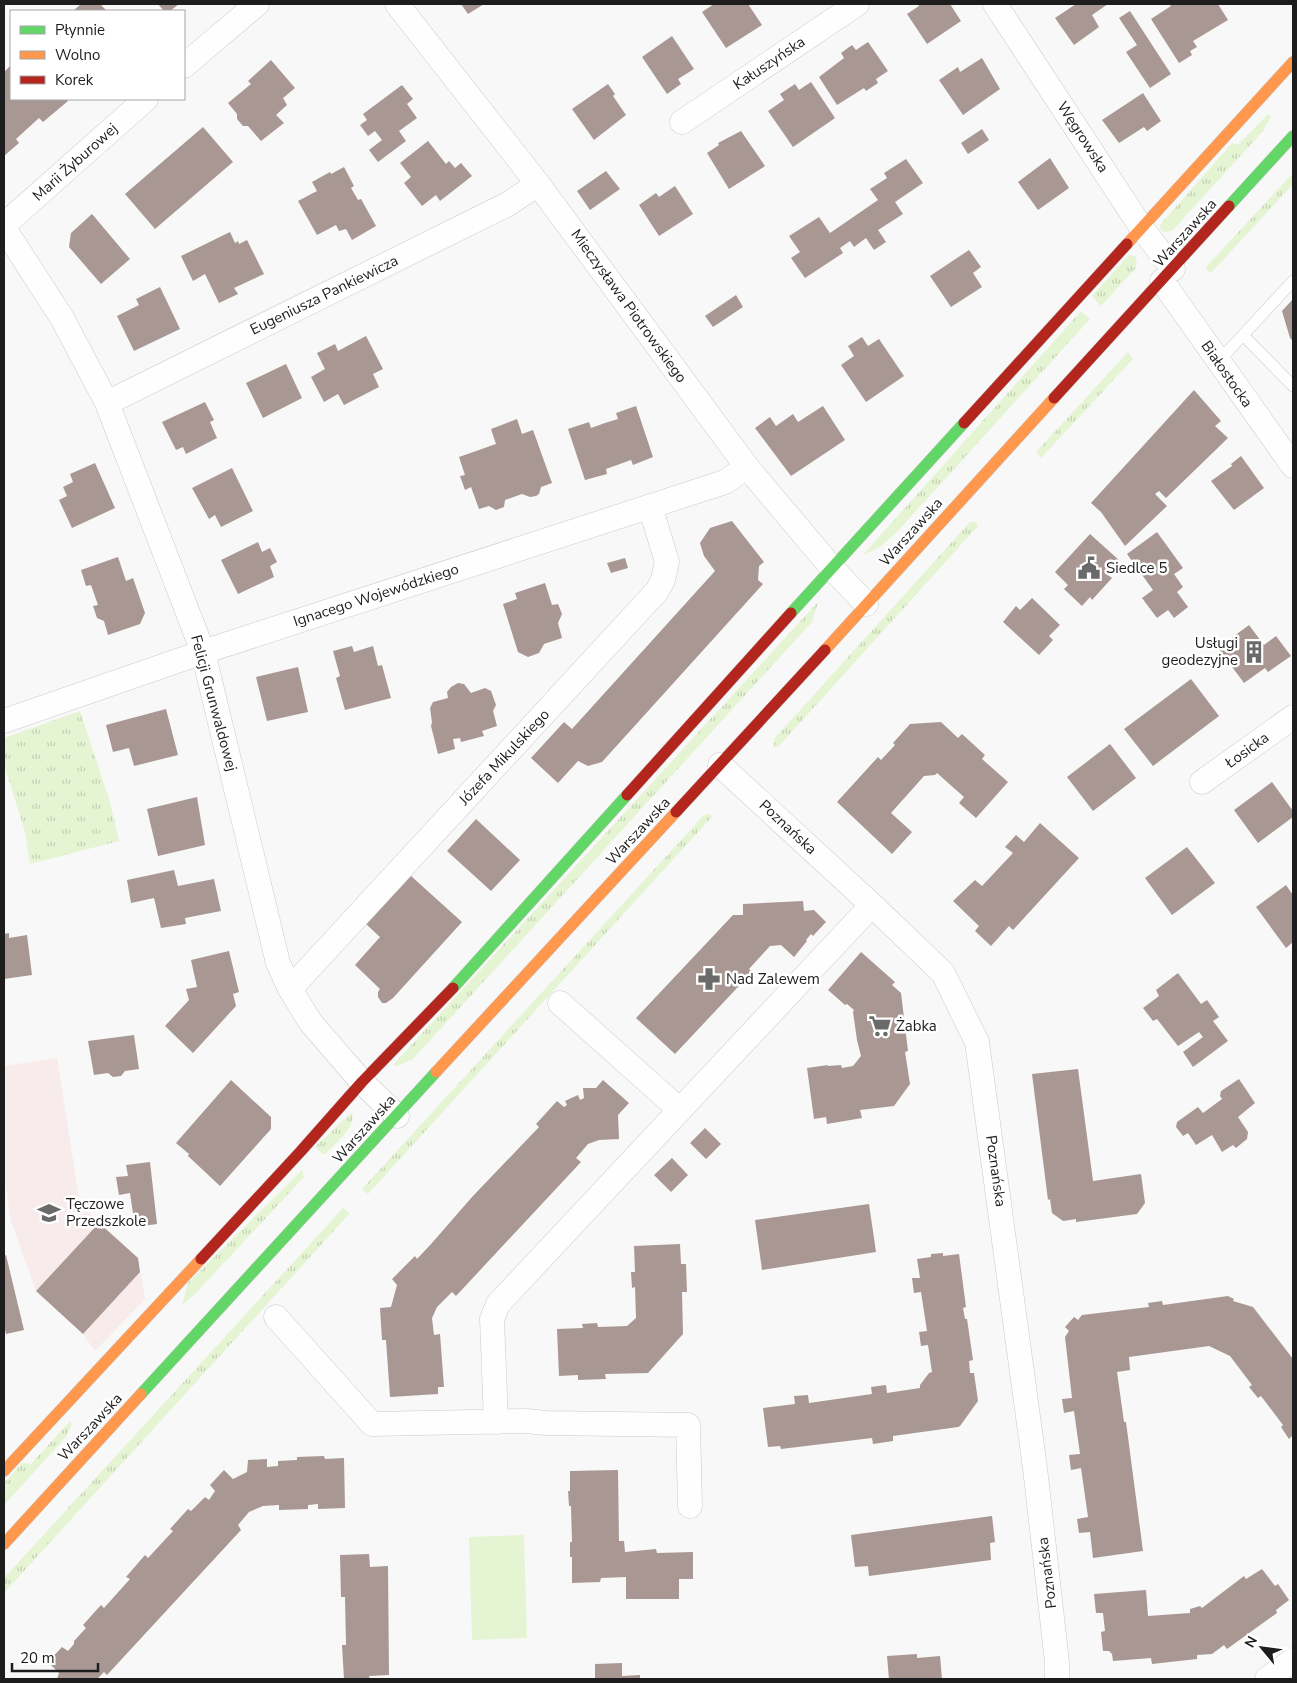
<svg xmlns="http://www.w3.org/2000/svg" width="1297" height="1683" viewBox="0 0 1297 1683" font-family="'Nunito Sans',sans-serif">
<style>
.education{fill:#f7ebeb}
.grass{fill:url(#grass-tufts)}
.garden{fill:#e5f4d3}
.building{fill:#a89793}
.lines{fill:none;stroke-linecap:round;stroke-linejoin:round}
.lane-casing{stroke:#cacaca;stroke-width:12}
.street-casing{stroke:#cacaca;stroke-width:25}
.fast-casing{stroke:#cacaca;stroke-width:12}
.slow-casing{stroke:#cacaca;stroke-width:12}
.jam-casing{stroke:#cacaca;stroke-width:12}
.lane{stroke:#fefefe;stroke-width:11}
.street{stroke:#fefefe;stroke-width:24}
.fast{stroke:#63d668;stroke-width:11}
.slow{stroke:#ff974d;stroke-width:11}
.jam{stroke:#b3261e;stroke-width:11}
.labels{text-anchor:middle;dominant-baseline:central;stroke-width:5;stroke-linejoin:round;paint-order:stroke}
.street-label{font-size:15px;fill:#1d1d1e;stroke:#fff}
.poi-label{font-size:15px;fill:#1d1d1e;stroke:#fff;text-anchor:start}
</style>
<defs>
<pattern id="grass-tufts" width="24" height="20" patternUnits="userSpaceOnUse" patternTransform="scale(1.25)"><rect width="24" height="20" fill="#e5f4d3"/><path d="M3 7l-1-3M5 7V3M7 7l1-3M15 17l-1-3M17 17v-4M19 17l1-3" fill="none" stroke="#c4d1b5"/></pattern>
</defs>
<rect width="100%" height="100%" fill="#f8f8f8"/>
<!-- education -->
<path class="education" d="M57,1058l23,146 58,54 7,41 -50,52 -12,-17 -47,-43 -25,-70 -7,-49v-106z"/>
<!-- grass -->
<path class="grass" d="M1268,114l3,3 -9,15 -89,98 -6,2 -6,-1 -1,-6 72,-82 6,2z
M1293,173v11l-81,88 -3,1 -3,-6z
M1129,255l6,1 2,8 -2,5 -34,37 -9,-10z
M1081,311l9,8 -194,214 -15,13 -19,10z
M1128,352l5,7 -92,99 -4,-5v-2z
M970,522h6l2,4 -199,220 -5,1v-8z
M818,602l-6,20 -399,437 -16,7 -4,-1z
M80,711l30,91 9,39 -89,23 -5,-32 -21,-68v-26z
M711,814v4l-343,376 -6,-5 342,-374z
M352,1112c4,16 -16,30 -26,42h-3l-8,-7z
M302,1170l2,7 -109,117 -13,11 6,-22z
M343,1208l7,5 -346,380v-15z
M70,1421l2,3 -6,13 -62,68v-22l18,-20 9,1z"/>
<!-- garden -->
<path class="garden" d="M524,1535l3,103 -55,2 -3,-103z"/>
<!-- building -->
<path class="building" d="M81,4h19l7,7h-34z
M158,4h21l-9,7h-6z
M461,4h23l-16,10z
M714,4h34l14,21 -36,23 -24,-36z
M918,4h32l11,17 -34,23 -20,-30 12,-8z
M1076,4h32l-16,11 7,12 -25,18 -19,-27z
M1169,4h49l10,16 -35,21 4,6 -7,4 2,4 -13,8 -28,-44 20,-13z
M1130,11l41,63 -21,14 -24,-36 11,-7 -18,-27z
M672,36l22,33 -16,10 3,5 -14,10 -25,-37z
M868,42l20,29 -12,8 2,4 -12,8 -2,-3 -27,17 -18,-28 25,-19 -3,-5 11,-8 4,5z
M982,58l18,31 -37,26 -24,-35 19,-13 2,5z
M271,60l24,28 -12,10 4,7 -11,10 8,8 -23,18 -13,-15h-5l-6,-7v-5l-9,-11 23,-19 -3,-3z
M11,65v34h55l2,2 -25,21 -4,-4 -23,21 3,4 -15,13v-84z
M811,82l24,36 -42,29 -25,-36 16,-11 -4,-6 15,-10 4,6z
M608,84l7,10 -2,2 13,19 -32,25 -22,-31z
M402,85l11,14 -6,5 10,14 -18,13 7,10 -28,21 -9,-12 13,-10 -7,-9 -7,5 -8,-11 7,-5 -4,-6z
M1143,93l18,28 -14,10 -3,-4 -25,16 -17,-23z
M203,127l30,35 -78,67 -30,-35z
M982,129l7,11 -21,14 -7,-11z
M741,131l24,35 -36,23 -22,-36 12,-8 -1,-2z
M428,141l18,23 3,-3 6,7 6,-5 11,13 -32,25 -4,-6 -14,11 -18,-23 7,-6 -11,-14z
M1050,158l19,30 -31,22 -20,-28z
M906,159l17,24 -28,19 8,12 -25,16 8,12 -12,8 -8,-12 -12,9 -4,-6 -10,7 3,5 -38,25 -14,-20 9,-6 -11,-16 30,-19 11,16 48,-33 -8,-11 17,-11 -3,-5z
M344,167l10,19 -3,2 7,12 3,-1 15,27 -24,14 -6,-11 -7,2 -3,-6 -19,10 -19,-34 19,-10 -5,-9 18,-10 1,2z
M606,171l14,18 -30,21 -13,-19z
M675,186l18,28 -34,22 -20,-31 17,-12 3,4z
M92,214l38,45 -29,25 -32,-37 2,-14z
M230,232l5,11 3,-2 1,3 8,-4 17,34 -30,14 4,6 -19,9 -14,-29 -12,7 -12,-25z
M969,250l12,17 -8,6 9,14 -31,20 -21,-31z
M160,287l20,42 -46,22 -17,-35 22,-11 -3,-6z
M736,295l7,12 -30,20 -8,-11z
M1293,299v42l-3,-3 -8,-27z
M366,336l17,33 -10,5 6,13 -35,18 -6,-11 -14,8 -13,-25 14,-8 -8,-16 18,-9 3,7z
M862,337l6,9 11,-7 25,37 -38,26 -25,-37 13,-9 -6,-10z
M286,364l16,34 -39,20 -17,-35z
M1194,390l27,31 -6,5 13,12 -62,60 -7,-7 -4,3 12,12 -42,40 -24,-34 -10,-9z
M205,402l9,18 -4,2 7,16 -31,16 -3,-7 -7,3 -14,-28z
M636,406l17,51 -20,8 -2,-5 -25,9 1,5 -22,6 -17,-51 21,-7 2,6 14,-5 13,-4 -2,-6z
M823,406l22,34 -54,36 -36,-48 15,-11 6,9 17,-12 5,8z
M517,419l5,15 11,-4 19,53 -11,4 -2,7 -3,2 -6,1 -8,-3 -17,6 -1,7 -8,3 -7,-4 -10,3 -8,-22 -6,3 -5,-14 5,-1 -6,-18 37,-13 -5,-15z
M1241,456l23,32 -30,22 -23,-29 21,-15 -1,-2z
M95,463l20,45 -43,20 -13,-28 8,-4 -4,-9 10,-5 -3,-8z
M232,468l21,43 -32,16 -6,-12 -6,4 -17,-31z
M732,521l32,41 -5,4 -1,14 5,4 -161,178 -14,4 -10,-5 -20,22 -27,-25 33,-36 8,7 143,-158 -11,-15 -4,-13 10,-15z
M1157,532l26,36 -9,6 9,13 -6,5 11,15 -14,11 -6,-8 -11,8 -15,-20 11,-8 -26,-36z
M1090,534l30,27 -12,14 4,3 -20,22 -2,-3 -8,9 -18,-17 4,-4 -13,-13z
M258,542l4,10 8,-4 7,14 -7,4 4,11 -36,17 -17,-34z
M118,557l8,24 7,-3 12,35 -5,11 -32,11 -4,-14 -7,-3 -4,-12 5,-1 -7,-20 -5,1 -5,-16z
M625,558l3,10 -17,5 -4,-10z
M545,583l7,22 6,-1 4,10 -4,9 4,15 -18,6 -5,9 -11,4 -10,-5 -15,-48 14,-5 -2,-6z
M1032,598l28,27 -11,11 4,4 -14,15 -36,-33 13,-16 4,4z
M1249,625l15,20 12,-9 15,20 -23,16 -3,-4 -21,15 -26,-35z
M352,646l2,6 19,-6 5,20 4,-1 9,33 -46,12 -9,-32 4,-2 -7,-25z
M298,667l10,45 -41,9 -11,-44z
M1191,679l28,37 -66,50 -29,-37z
M458,683l6,1 7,9 14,-5 6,3 5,14 -3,6 4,15 -15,5 2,5 -23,6 -1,-4 -7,1 2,10 -17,5 -7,-28 1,-4 -2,-14 3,-6 15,-4 -1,-6 4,-5z
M166,709l12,46 -44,11 -5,-18 -16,4 -7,-27z
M941,722l17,16 4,-4 23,21 -3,4 26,23 -32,36 -17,-15 5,-6 -27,-24 -2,2 -11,1 -33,37 21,19 -20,22 -55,-52 41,-45 3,3 14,-15 -2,-2 17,-19z
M1110,744l26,34 -43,33 -26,-34z
M1272,782l21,29v6l-35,26 -24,-33z
M197,797l8,48 -47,11 -11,-47z
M476,819l44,41 -29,31 -44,-40z
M1040,823l39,35 -66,72 -4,-4 -18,20 -16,-15 4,-5 -26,-25 22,-21 7,6 31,-33 -8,-6 11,-12 8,7z
M1187,847l28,36 -43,32 -27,-37z
M174,870l4,16 36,-7 7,32 -36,7 1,6 -25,4 -7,-30 -23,5 -4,-23z
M411,876l51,46 -69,76 -7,5h-4l-4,-6v-5l2,-3 -25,-24 25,-28 -14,-13z
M1286,885l7,10v47l-7,6 -30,-41z
M803,901l1,10 10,-1 12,12 -13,14 -2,-2 -5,6 1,1 -13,16 -13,-12 -11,1 -21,23 3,3 -77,82 -39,-36 97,-103h10v-11z
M9,933v5l18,-3 5,40 -28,4v-45z
M229,951l10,41 -6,2 3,12 -43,47 -28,-27 24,-26 -3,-11 11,-2 -6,-27z
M861,952l34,30 -3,3 9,8 7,58 -3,1 5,32 -16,22 -34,4 2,8 -35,6 -1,-7 -12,2 -7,-51 21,-3v1l13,-1 1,3 11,-2 8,-10 -4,-16 -4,-28 1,-2 -7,-6 -2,1 -17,-15z
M1178,973l23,31 6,-4 12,17 -6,4 15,20 -35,26 -10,-15 20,-15 -4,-5 -21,14 -21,-27 -4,2 -10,-13 16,-12 -3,-6z
M134,1035l5,34 -14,2 -4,5 -8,1 -5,-4 -14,2 -6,-34z
M1078,1069l15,112 48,-7 4,29 -8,11 -61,8v-3l-13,2 -11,-8 -2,-14 -2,1 -16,-126z
M1239,1079l16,24 -17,14 10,15 -1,7 -11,9 -3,-3 -11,7 -10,-17 -16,10 -8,-12 -5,3 -7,-9 1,-5 21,-15 5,6 19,-14 -2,-3 1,-5z
M231,1080l40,37v12l-51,57 -32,-30 1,-2 -13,-11z
M603,1080l26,23 -11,12 1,24 -20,1 -11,4 -12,14 5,4 -125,134 -4,-4 -15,15 -5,11 2,17 6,-1 4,53h-6v7l-48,3 -4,-57h-4l-2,-32 11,-1 6,-22 -5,-6 23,-23 2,3 15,-16 40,-46 67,-70 -3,-3 21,-23 7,6 3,-2 -2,-4 13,-6 2,5 4,-2 -1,-10h13z
M705,1128l16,16 -15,15 -16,-16z
M672,1158l16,17 -17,17 -17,-17z
M150,1162l7,62 -22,3 -5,-34 -11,2 -3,-18 12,-1 -2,-11z
M869,1204l7,48 -114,18 -7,-50z
M99,1223l39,35 2,14 -57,62 -47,-43z
M680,1244l1,20h5l1,28h-5l1,42 -35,39 -43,1 1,5 -28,1v-5l-19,1 -2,-47 26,-1 -1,-4 15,-1 1,4 29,-1 9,-8 -1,-31 -3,1 -1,-16h4l-1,-26z
M943,1253v3l16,-2 7,53 -3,1 2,11h2l6,41 -4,1 1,12h4l4,28 -18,25 -2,1 -65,9v5l-20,3 -1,-6 -91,11 -1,-3 -12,1 -5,-39 32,-4 -1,-8 14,-1 1,8 63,-9 -1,-7 15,-2 1,8 33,-5v-3l9,-12 3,-1 -4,-27 -7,1 -2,-14 8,-1 -6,-39 -7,1 -2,-15h8l-3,-19 14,-2v-3z
M6,1255l18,75 -18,4 -2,-9v-69z
M1228,1296l6,3 -1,2 20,6 40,52v80l-1,-3 -3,3 -8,-12 2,-2 -22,-29 -3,2 -9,-11 3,-2 -22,-29 -21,-10 -80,11 1,13 -13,2 7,50h2l17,129 -50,7 -3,-26 -11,1 -2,-14 11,-2 -7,-49 -10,2 -2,-15 11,-1 -6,-43 -10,2 -2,-14 10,-1 -7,-61 4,-6 -4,-4 9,-10 4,3 4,-5 67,-8 -1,-4 14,-2 1,4z
M324,1456l1,3 19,-1 1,50 -27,1v-5l-10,1v4l-29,1v-5l-16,1 -14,6 -11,13 3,5 -134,145 -3,-3 -7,7h-40l2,-6 -11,-11 14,-15 6,4 6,-7v-3l12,-13 -3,-3 18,-20 3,3 26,-29 -4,-2 19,-22 3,3 25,-27 -3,-2 18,-20 3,2 14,-14 4,3 6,-9 -5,-6 14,-15 9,9 14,-7 1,-12 19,-1v8l11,-1v-5l19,-1v-3z
M618,1470l1,71h5l1,11 31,-3 1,4 36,-1v27h-14v20h-53v-22l-25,1 -1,4 -28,1v-26h-2v-15h2l-1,-36h-2l-1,-15h2v-20z
M992,1516l3,26 -5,1 1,17 -122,16 -1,-10 -13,1 -4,-32z
M369,1554l1,13 18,-1 1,109 -20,1 1,3h-26l-2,-34h4l-1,-48h-4l-1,-42z
M1262,1569l13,17 3,-2 11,16 -13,10 1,3 -50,36 -3,-4 -12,9 -15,1v4l-45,5 -1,-6 -38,3 -1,-7 -3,-3h-6l-2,-19 4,-1 -2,-18h-7l-2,-19 52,-4 2,26 42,-3v-4l10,-3 2,2 42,-32 2,3z
M917,1654v4l23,-2 2,23h-53l-2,-23z
M622,1663v13l18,-1v4h-45v-15z"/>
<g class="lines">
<defs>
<path id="lane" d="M1243,335l50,51
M1218,362l75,-81"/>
<path id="street" d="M397,4l141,180 209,283 85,101 34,36
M995,4l146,223 32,42
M184,66l73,-62
M682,122l175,-118
M4,225l142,-126
M4,228l58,90 45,85 96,249 75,311 12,26 21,34 51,59 35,34
M1162,281l131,185
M107,403l401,-199 30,-20
M4,721l199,-69 522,-170 22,-15
M720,765l152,140 71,68 34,69 58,426 22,194v17
M1202,782l91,-65
M290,989l367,-398 6,-11 4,-18 -17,-56
M560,1003l120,107
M276,1317l96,107 154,-3 21,2 141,2 2,81
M496,1422l-4,-103 6,-15 374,-399
M1267,1679l26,-19"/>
<path id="fast" d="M1229,206l64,-70
M791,613l173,-190
M453,988l174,-193
M141,1394l295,-322"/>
<path id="slow" d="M1127,244l166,-182
M825,650l229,-252
M436,1072l240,-260
M4,1471l197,-212
M4,1544l137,-150"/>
<path id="jam" d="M1054,398l175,-192
M964,423l163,-179
M627,795l164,-182
M676,812l149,-162
M201,1259l100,-108 61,-69 91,-94"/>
</defs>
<!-- lane casing -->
<use href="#lane" class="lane-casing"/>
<!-- street casing -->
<use href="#street" class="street-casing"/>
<!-- fast casing -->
<use href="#fast" class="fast-casing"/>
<!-- slow casing -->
<use href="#slow" class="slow-casing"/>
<!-- jam casing -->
<use href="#jam" class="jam-casing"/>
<!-- lane -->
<use href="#lane" class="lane"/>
<!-- street -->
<use href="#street" class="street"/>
<!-- fast -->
<use href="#fast" class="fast"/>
<!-- slow -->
<use href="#slow" class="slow"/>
<!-- jam -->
<use href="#jam" class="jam"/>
</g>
<!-- icons -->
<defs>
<symbol id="civic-bare" viewBox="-9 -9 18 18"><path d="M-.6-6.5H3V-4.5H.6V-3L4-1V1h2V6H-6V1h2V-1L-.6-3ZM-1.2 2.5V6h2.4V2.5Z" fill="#6a6a6a" stroke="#fff" stroke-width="2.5" paint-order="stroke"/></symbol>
<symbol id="building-bare" viewBox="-9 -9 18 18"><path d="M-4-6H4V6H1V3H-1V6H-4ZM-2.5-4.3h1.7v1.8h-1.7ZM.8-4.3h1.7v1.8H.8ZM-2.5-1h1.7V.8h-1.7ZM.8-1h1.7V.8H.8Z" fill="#6a6a6a" stroke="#fff" stroke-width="2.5" paint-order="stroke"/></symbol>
<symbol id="pharmacy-bare" viewBox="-9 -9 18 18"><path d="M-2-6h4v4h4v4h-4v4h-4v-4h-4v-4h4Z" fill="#6a6a6a" stroke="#fff" stroke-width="2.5" paint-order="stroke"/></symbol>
<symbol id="supermarket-bare" viewBox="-9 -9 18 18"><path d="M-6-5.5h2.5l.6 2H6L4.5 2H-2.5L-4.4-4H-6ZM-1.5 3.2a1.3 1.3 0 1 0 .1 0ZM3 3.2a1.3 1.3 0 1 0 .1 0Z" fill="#6a6a6a" stroke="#fff" stroke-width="2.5" paint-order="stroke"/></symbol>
<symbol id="school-bare" viewBox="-9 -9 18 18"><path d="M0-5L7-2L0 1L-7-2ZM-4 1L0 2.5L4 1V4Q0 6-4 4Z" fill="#6a6a6a" stroke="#fff" stroke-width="2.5" paint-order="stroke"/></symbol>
</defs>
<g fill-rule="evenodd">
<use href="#civic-bare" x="1073" y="552" width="32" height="32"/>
<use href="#building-bare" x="1238" y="636" width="32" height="32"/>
<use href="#pharmacy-bare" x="693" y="963" width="32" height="32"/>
<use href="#supermarket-bare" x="864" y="1010" width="32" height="32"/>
<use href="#school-bare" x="33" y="1197" width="32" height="32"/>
</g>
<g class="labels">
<!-- street labels -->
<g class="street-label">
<text transform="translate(769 63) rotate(-34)">Kałuszyńska</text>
<text transform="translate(1083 137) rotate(57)">Węgrowska</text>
<text transform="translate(75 162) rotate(-42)">Marii Żyburowej</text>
<text transform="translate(1185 233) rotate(-48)">Warszawska</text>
<text transform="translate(324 295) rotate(-26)">Eugeniusza Pankiewicza</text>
<text transform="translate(629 306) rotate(54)">Mieczysława Piotrowskiego</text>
<text transform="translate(1227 374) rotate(55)">Białostocka</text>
<text transform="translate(911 532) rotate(-48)">Warszawska</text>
<text transform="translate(376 595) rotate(-18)">Ignacego Wojewódzkiego</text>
<text transform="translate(214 703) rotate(75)">Felicji Grunwaldowej</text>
<text transform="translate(1247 750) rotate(-36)">Łosicka</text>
<text transform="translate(504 757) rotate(-47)">Józefa Mikulskiego</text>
<text transform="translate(788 827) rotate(43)">Poznańska</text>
<text transform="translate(638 831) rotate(-47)">Warszawska</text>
<text transform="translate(364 1129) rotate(-48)">Warszawska</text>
<text transform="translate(996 1171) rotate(82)">Poznańska</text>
<text transform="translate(90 1427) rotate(-47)">Warszawska</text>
<text transform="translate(1047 1573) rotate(-97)">Poznańska</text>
</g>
<!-- poi labels -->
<g class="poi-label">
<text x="1106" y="568">Siedlce 5</text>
<text x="1238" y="643" text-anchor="end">Usługi<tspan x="1238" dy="17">geodezyjne</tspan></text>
<text x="726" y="979">Nad Zalewem</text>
<text x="896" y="1026">Żabka</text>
<text x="66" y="1204">Tęczowe<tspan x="66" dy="17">Przedszkole</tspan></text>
</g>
</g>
<!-- border -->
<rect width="1297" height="1683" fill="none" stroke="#1d1d1e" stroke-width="10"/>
<!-- legend -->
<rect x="10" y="10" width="175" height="90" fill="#ffffff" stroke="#a5a5a5"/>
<rect x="20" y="26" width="25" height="8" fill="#63d668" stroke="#a5a5a5"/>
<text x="55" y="35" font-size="15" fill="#1d1d1e">Płynnie</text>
<rect x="20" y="51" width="25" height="8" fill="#ff974d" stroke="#a5a5a5"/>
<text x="55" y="60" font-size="15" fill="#1d1d1e">Wolno</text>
<rect x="20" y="76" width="25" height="8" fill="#b3261e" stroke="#a5a5a5"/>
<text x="55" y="85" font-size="15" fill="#1d1d1e">Korek</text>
<!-- north arrow -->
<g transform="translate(1262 1648) rotate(299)" stroke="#ffffff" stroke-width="4" paint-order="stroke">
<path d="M0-4L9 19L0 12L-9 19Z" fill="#1d1d1e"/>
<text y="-8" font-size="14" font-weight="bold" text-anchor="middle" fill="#1d1d1e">N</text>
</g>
<!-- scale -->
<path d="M12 1663v8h86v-8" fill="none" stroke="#1d1d1e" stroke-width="2.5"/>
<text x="20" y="1663" font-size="15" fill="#1d1d1e" stroke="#ffffff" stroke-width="4" paint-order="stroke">20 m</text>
</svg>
